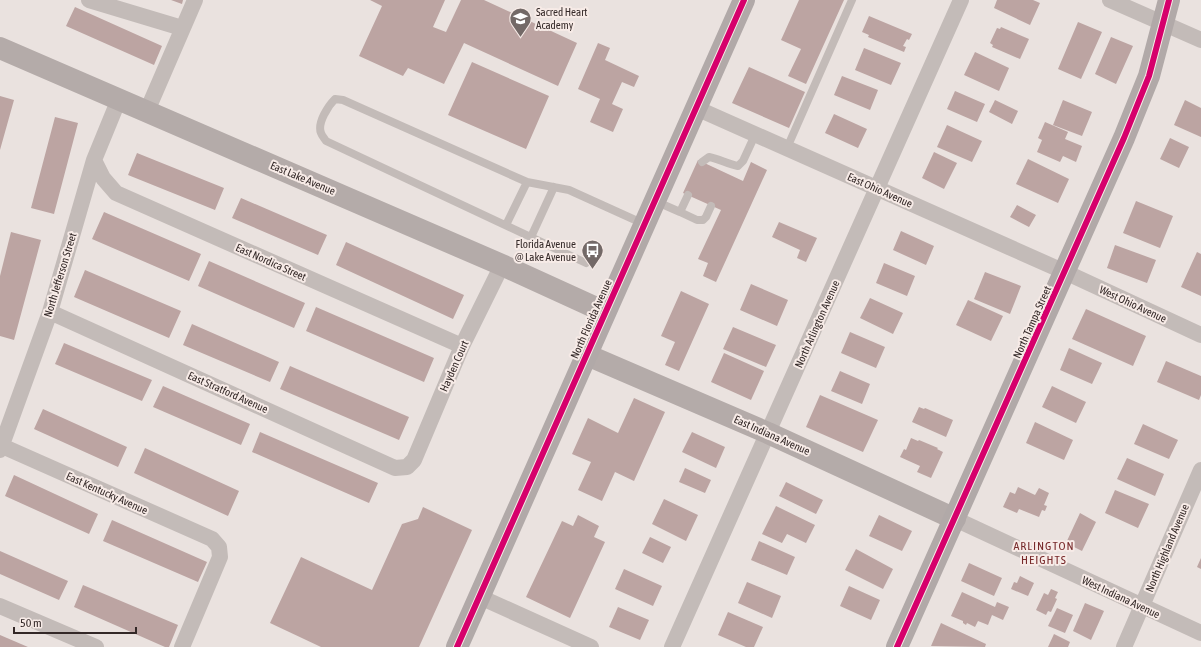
<svg xmlns="http://www.w3.org/2000/svg" width="1201" height="647" viewBox="0 0 1201 647" font-family="'Asap Condensed',sans-serif">
<style>
.building{fill:#bca4a2}
.lines{fill:none;stroke-linecap:round;stroke-linejoin:round}
.lane{stroke:#c3bbb8;stroke-width:8}
.street{stroke:#c3bbb8;stroke-width:16}
.secondary{stroke:#b4aba9;stroke-width:22}
.primary{stroke:#b1a9a8;stroke-width:22}
.cycleway-casing{stroke:#f7ebe7;stroke-width:8}
.cycleway{stroke:#d6006c;stroke-width:6}
.labels{text-anchor:middle;dominant-baseline:central;stroke-width:4;stroke-linejoin:round;paint-order:stroke}
.poi-label{font-size:11px;fill:#332827;stroke:#f7ebe7;text-anchor:start}
.street-label{font-size:11px;fill:#332827;stroke:#f7ebe7}
.neighbourhood-label{font-size:12px;letter-spacing:1px;fill:#782a2b;stroke:#f7ebe7}
</style>
<rect width="100%" height="100%" fill="#eae2df"/>
<!-- building -->
<path class="building" d="M171,0h12l-1,4z
M370,0h75l-12,27 13,5 15,-32h23l93,43 -19,43 -94,-43 -20,41 -36,-16 -5,8 -44,-20 23,-50z
M799,0h45l-38,84 -18,-8 13,-27 -20,-9z
M997,0h36l7,3 -10,22 -36,-17z
M75,7l87,39 -8,19 -88,-39z
M869,16l43,18 -3,6 -2,-1 -4,7 3,1 -2,5 -36,-15 1,-2 -7,-3z
M1078,22l24,10 -21,47 -23,-10z
M1001,27l28,12 -9,20 -28,-12 1,-2 -3,-2 7,-15 3,1z
M1111,37l22,9 -17,38 -21,-10z
M598,43l12,5 -5,12 34,16 -5,11 -12,-5 -10,22 11,5 -10,23 -23,-10 10,-23 -22,-10z
M864,48l37,15 -10,22 -36,-15z
M975,52l34,16 -10,23 -35,-16z
M472,62l77,34 -23,53 -78,-34z
M749,67l56,25 -16,36 -57,-25z
M842,76l36,14 -8,20 -36,-15z
M955,91l30,13 -8,18 -30,-13z
M0,96l14,4 -14,50z
M995,100l23,11 -6,13 -23,-12z
M1063,100l29,12 -10,24 -29,-11z
M1185,100l16,8v29l-27,-12z
M834,114l33,15 -9,19 -33,-15z
M55,117l23,6 -24,91 -23,-6z
M1045,122l23,10 -3,7 17,7 -6,16 -13,-6 -3,6 -23,-10 5,-12 -4,-2z
M947,125l35,16 -10,21 -35,-15z
M1170,138l19,9 -10,21 -19,-9z
M934,152l23,11 -13,26 -22,-11z
M137,153l87,35 -9,22 -87,-35z
M1028,159l41,20 -11,24 -42,-19z
M698,160l45,21 8,-19 16,8 -51,112 -13,-6 5,-13 -10,-4 23,-49 -38,-17z
M241,198l86,37 -9,20 -86,-37z
M1136,201l37,15 -13,32 -37,-15z
M1017,205l19,10 -7,12 -19,-10z
M104,212l97,42 -12,27 -97,-42z
M779,222l38,16 -11,24 -9,-4 3,-8 -28,-13z
M901,231l33,15 -8,19 -33,-15z
M11,232l30,8 -27,100 -14,-4v-60z
M346,242l118,53 -11,24 -117,-54z
M1115,245l41,15 -9,23 -40,-15z
M1197,252l4,2v42l-20,-9z
M209,261l96,42 -11,25 -96,-42z
M884,263l31,13 -8,20 -31,-13z
M85,270l96,41 -12,27 -95,-41z
M985,272l36,14 -11,28 -36,-15z
M751,284l37,16 -11,26 -37,-16z
M681,291l28,13 -30,67 -14,-6 10,-23 -14,-6z
M870,298l33,15 -10,21 -33,-16z
M968,300l35,16 -12,25 -35,-16z
M316,307l118,51 -10,24 -118,-51z
M1086,309l60,27 -13,30 -61,-27z
M192,324l87,38 -9,20 -87,-37z
M733,327l43,18 -10,22 -43,-18z
M850,332l35,15 -9,21 -35,-15z
M64,343l88,37 -10,21 -87,-37z
M1069,348l33,15 -10,21 -32,-14z
M724,353l40,18 -13,29 -40,-18z
M1166,361l35,15v19l-2,5 -42,-18z
M290,366l119,51 -10,23 -119,-51z
M840,371l30,13 -8,20 -31,-13z
M163,386l87,38 -9,21 -88,-38z
M1052,386l34,16 -10,21 -34,-16z
M820,395l58,25 -15,32 -57,-25z
M634,398l31,14 -31,69 -19,-9 -13,29 -24,-11 13,-28 -19,-8 16,-36 30,15z
M919,407l5,2 1,-1 28,12 -7,17 -34,-15z
M43,409l84,38 -9,20 -84,-38z
M1035,422l38,18 -9,20 -38,-17z
M1143,424l35,16 -9,19 -35,-15z
M260,432l118,51 -9,20 -117,-51z
M692,432l33,15 -9,21 -34,-16z
M911,438l7,3 1,-1 19,8 -1,1 6,3 -12,26 -14,-6 3,-6 -20,-9 4,-8 2,1z
M145,448l94,43 -11,25 -94,-43z
M1127,458l37,16 -9,22 -38,-17z
M685,468l26,12 -6,13 -26,-11z
M14,475l84,39 -9,20 -84,-38z
M786,482l37,18 -7,14 -37,-18z
M1018,487l17,8 4,-7 10,5 -5,12 3,1 -2,5 -3,-1 -3,7 -20,-8 -2,4 -14,-6 7,-15 5,2z
M1115,490l34,14 -11,24 -33,-15z
M664,499l34,16 -12,26 -34,-17z
M776,506l39,19 -9,18 -19,-9 -5,9 -20,-9z
M423,507l49,23 -53,117h-98l-51,-24 31,-66 71,33 30,-66 16,-5z
M1080,513l16,9 -14,29 -16,-8z
M578,515l21,11 -5,11 11,5 -35,76 -44,-21 36,-76 11,5z
M879,515l33,16 -10,20 -33,-15z
M112,520l95,42 -9,20 -95,-41z
M650,537l21,10 -8,16 -21,-10z
M759,541l36,16 -8,18 -36,-15z
M856,549l37,20 -10,20 -38,-19z
M0,551l68,30 -9,19 -59,-26z
M1201,558v11l-4,-2z
M969,563l33,15 -8,18 -33,-15z
M624,569l38,17 -9,20 -38,-17z
M1020,576l14,7 -6,13 -17,-7 3,-7 3,1z
M747,582l34,14 -9,22 -34,-15z
M83,585l95,40 -9,22h-4l-91,-40z
M849,586l31,14 -9,20 -31,-14z
M1051,589l7,3 -3,6 2,1 -6,13 -3,-1 -2,4 -10,-5 8,-17 4,2z
M962,592l33,15 2,-5 12,5 -6,13 -11,-5 -4,10 -10,-4 -3,6 -8,-4 -1,2 -3,-2v-2l-12,-5z
M1085,603l19,8 -13,29 -18,-9z
M618,607l31,13 -9,20 -31,-13z
M1057,608l16,7 -8,18 -17,-7z
M728,612l35,15 -9,20h-8l-28,-12z
M941,623l45,21 -1,3 -54,-1z
M1054,634l16,8 -2,5h-20z
M0,635l28,12h-28z"/>
<g class="lines">
<!-- lane -->
<path class="lane" d="M787,148l65,-148
M702,162l7,-5c10,2 19,7 29,9l5,-5 12,-26
M655,201l25,11 8,-17
M680,212l17,8h6l3,-3 5,-11
M506,225l21,-43
M531,237l23,-50
M586,263l-260,-122c-1,-2 -4,-5 -5,-8 -4,-10 7,-27 14,-34l8,1 184,82 42,8 75,34"/>
<!-- street -->
<path class="street" d="M89,0l93,28
M1110,0l91,40
M696,108l369,164 136,63
M147,111l48,-111
M94,160l9,18 13,15 346,153
M50,312l345,156 12,-1 7,-7 48,-114 40,-81
M2,446l210,93 7,8 1,10 -38,90
M0,450l50,-138 44,-152 25,-61
M955,519l246,114
M480,597l111,50
M0,606l96,41
M672,647l289,-647
M1124,647l77,-177"/>
<!-- secondary -->
<path class="secondary" d="M0,48l502,217 103,47
M587,355l181,78 187,86"/>
<!-- primary -->
<path class="primary" d="M457,647l287,-647
M897,647l227,-509 25,-62 20,-76"/>
<defs>
<path id="cycleway" d="M457,647l287,-647
M897,647l227,-509 25,-62 20,-76"/>
</defs>
<!-- cycleway casing -->
<use href="#cycleway" class="cycleway-casing"/>
<!-- cycleway -->
<use href="#cycleway" class="cycleway"/>
</g>
<!-- icons -->
<defs>
<symbol id="school-pin" viewBox="-11 -11 22 30"><path d="M0 17L-7.5 6A9.5 9.5 0 1 1 7.5 6Z" fill="#736967" stroke="#f7ebe7"/><path d="M0-5L7-2L0 1L-7-2ZM-4 1L0 2.5L4 1V4Q0 6-4 4Z" fill="#fff"/></symbol>
<symbol id="bus-pin" viewBox="-11 -11 22 30"><path d="M0 17L-7.5 6A9.5 9.5 0 1 1 7.5 6Z" fill="#736967" stroke="#f7ebe7"/><path d="M-5-6H5V4H4V6H2V4H-2V6H-4V4H-5ZM-3.5-4V0h7V-4ZM-3.5 1.2v1.5H-2V1.2ZM2 1.2v1.5H3.5V1.2Z" fill="#fff"/></symbol>
</defs>
<g fill-rule="evenodd">
<use href="#school-pin" x="508" y="6" width="25" height="34"/>
<use href="#bus-pin" x="580" y="238" width="25" height="34"/>
</g>
<g class="labels">
<!-- poi labels -->
<g class="poi-label">
<text x="536" y="12">Sacred Heart<tspan x="536" dy="13">Academy</tspan></text>
<text x="576" y="244" text-anchor="end">Florida Avenue<tspan x="576" dy="13">@ Lake Avenue</tspan></text>
</g>
<!-- street labels -->
<g class="street-label">
<text transform="translate(303 178) rotate(23)">East Lake Avenue</text>
<text transform="translate(880 190) rotate(24)">East Ohio Avenue</text>
<text transform="translate(271 262) rotate(24)">East Nordica Street</text>
<text transform="translate(60 275) rotate(-73)">North Jefferson Street</text>
<text transform="translate(1133 304) rotate(25)">West Ohio Avenue</text>
<text transform="translate(591 319) rotate(-66)">North Florida Avenue</text>
<text transform="translate(1032 322) rotate(-66)">North Tampa Street</text>
<text transform="translate(817 324) rotate(-66)">North Arlington Avenue</text>
<text transform="translate(454 366) rotate(-66)">Hayden Court</text>
<text transform="translate(228 392) rotate(24)">East Stratford Avenue</text>
<text transform="translate(772 435) rotate(24)">East Indiana Avenue</text>
<text transform="translate(107 493) rotate(24)">East Kentucky Avenue</text>
<text transform="translate(1167 548) rotate(-67)">North Highland Avenue</text>
<text transform="translate(1121 597) rotate(25)">West Indiana Avenue</text>
</g>
<!-- neighbourhood labels -->
<g class="neighbourhood-label">
<text x="1044" y="546">ARLINGTON<tspan x="1044" dy="14">HEIGHTS</tspan></text>
</g>
</g>
<!-- scale -->
<path d="M14 627v6h122v-6" fill="none" stroke="#332827" stroke-width="2"/>
<text x="20" y="627" font-size="12" fill="#332827" stroke="#f7ebe7" stroke-width="3" paint-order="stroke">50 m</text>
</svg>
